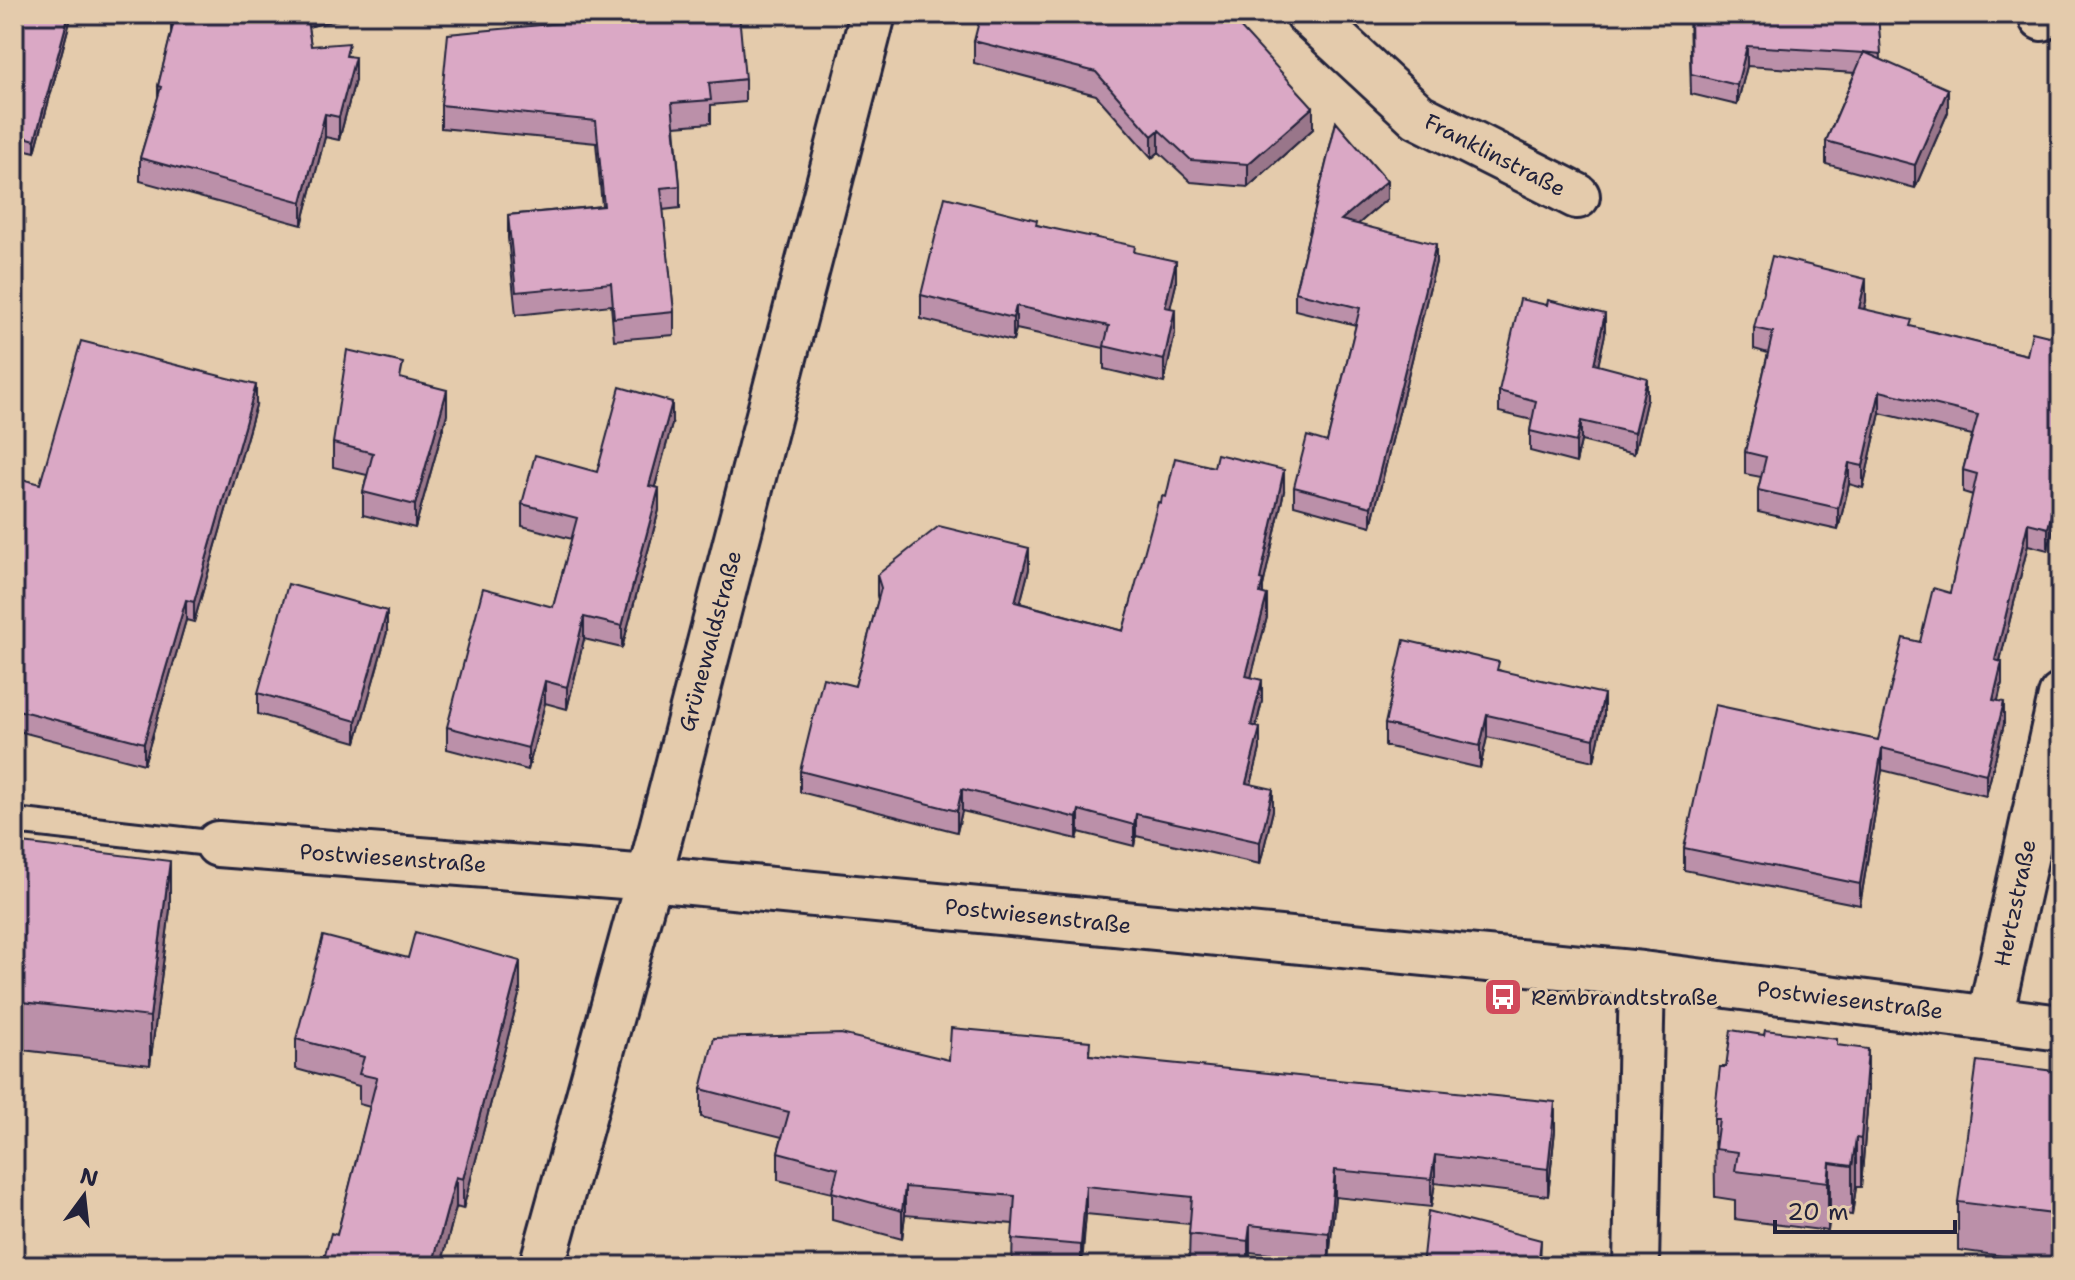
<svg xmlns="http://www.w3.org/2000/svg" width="2075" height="1280" viewBox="0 0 2075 1280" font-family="'Shantell Sans',sans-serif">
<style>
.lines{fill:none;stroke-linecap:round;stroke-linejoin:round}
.service-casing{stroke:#22223b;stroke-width:30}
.minor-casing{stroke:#22223b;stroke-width:50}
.service{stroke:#e4cbac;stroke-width:24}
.minor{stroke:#e4cbac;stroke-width:44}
.wall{fill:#bb90a9;stroke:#22223b;stroke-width:2}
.shaded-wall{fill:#99768a;stroke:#22223b;stroke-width:2}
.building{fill:#daa8c5;stroke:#22223b;stroke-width:2}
.labels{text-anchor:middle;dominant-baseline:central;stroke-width:7;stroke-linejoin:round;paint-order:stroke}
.street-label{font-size:22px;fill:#22223b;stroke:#e4cbac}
.poi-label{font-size:22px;fill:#22223b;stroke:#e4cbac;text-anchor:start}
</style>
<rect width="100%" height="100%" fill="#e4cbac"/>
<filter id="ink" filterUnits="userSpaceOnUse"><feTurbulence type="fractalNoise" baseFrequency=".0125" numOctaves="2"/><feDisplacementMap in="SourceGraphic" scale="16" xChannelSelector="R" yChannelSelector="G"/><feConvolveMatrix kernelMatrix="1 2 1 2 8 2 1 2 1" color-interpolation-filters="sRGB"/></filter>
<g filter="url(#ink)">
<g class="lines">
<defs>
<path id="service" d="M14,821l204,23"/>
<path id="minor" d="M1308,14l110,102 159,80
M2041,14l1,4
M218,844l431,34 993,96 419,54
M1990,1017l71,-321
M542,1266l107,-388 224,-864
M1636,1266l6,-292"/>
</defs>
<!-- service casing -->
<use href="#service" class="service-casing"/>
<!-- minor casing -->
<use href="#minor" class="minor-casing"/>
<!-- service -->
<use href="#service" class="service"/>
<!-- minor -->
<use href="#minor" class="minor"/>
</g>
<!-- wall -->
<path class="wall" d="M14,14h58l-37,138 -21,-5z
M171,14h187l-50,13 3,19 38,10 6,24 -16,60 -14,-3 -23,88 -162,-44v-23l18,-60v-12l13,-51z
M1689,14h189l3,45 67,53 -33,76 -89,-24v-23l29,-68 -108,-7 -10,39 -46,-11z
M1201,20l112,109 -65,58 -57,-5 -32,-30 -7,6 -56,-63 -122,-32v-22z
M745,79v23l-34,3v18l-36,3 5,60v22l-17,2 11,102v23l-60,5 -3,-35 -95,10 -8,-77v-23l94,-9 -6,-63 -155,-15v-23z
M1336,122l51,77 -29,25 78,38 -65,264 -77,-21v-18l33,-45 29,-117 -61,-15v-18z
M2061,183v34l-2,-1v-23z
M1037,225l98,27 41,32 -6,24 5,25 -11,50 -60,-14v-21l-88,-19 -3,12 -92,-22v-24z
M1866,301l-2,8 48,18 115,28 34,-16v158l-13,53 -20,-5 -28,116 2,22 -5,18 7,23 -18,72 -104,-26 -22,135 -176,-35v-22l194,-108 42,-98 30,-49 23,-98 -10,-3v-22l9,-35 -92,-22 -17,75 -14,-4 -11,46 -80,-18v-22l3,-13 -16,-3v-22l23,-99 -14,-4v-21z
M1605,334l-7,31 49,33 -13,56 -53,-13 -5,22 -46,-12v-20l2,-11 -33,-8v-21z
M403,379l44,35 -32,114 -52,-13v-23l4,-17 -34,-8v-24z
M256,405l-62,217 -8,-2 -42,144 -130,-34v-253l26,7z
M672,424l-17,63 4,23 -37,138 -38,-9 -17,70 -22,-6 -17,67 -81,-21v-22l106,-120 19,-68 -50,-13v-22l75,-32z
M1284,491l-21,95v8l4,23 -16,60 11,24 -6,26 4,22 -9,35 22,26 -13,54 -124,-28 -2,10 -55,-14 -2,7 -115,-28 -5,21 -157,-40v-21l55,-85 23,-86 -1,-4v-21l152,-6 -9,34 103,28 38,-128 5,-6z
M387,632l-31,110 -98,-28v-21z
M1499,670l105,46 -10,45 -107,-24 -7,31 -95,-22v-22z
M14,842l156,67 -20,156 -136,-16z
M520,991l-57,218 -7,-2 -15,59h-119l15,-31 33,-128 -11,-3v-18l-63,-17v-30z
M1837,1045l31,52 -7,90h-5l-4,28 -22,-3 -2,19 -93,-12v-19l-20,-3 -1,-78 12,-52z
M1090,1055l465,75 -7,66 -113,-13 -4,24 -96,-10 -6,63 -79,-8 -2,14h-23l-36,-4 1,-38 -104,-10 -4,52h-70l1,-42 -108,-9 -3,24 -70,-19v-27l-54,-13v-28l4,-15 -81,-20v-28l248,-29z
M2061,1072v192l-103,-14v-48z"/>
<!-- shaded-wall -->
<path class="shaded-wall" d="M69,14h3l-37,138v-12z
M304,14h54l-54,14z
M1747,46v20l-10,39v-20z
M355,57v23l-16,60v-23z
M1948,89v23l-33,76v-23z
M1313,107v22l-65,58v-23z
M325,114v23l-23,88v-23z
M1159,130v22l-7,6v-22z
M1387,181v18l-46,40v-19z
M1436,244v18l-65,264v-19z
M1176,261v23l-11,46v-23z
M1866,279v22l-7,29v-22z
M1016,306v23l-3,12v-23z
M1175,309v24l-11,50v-23z
M1605,314v20l-11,51v-21z
M1647,378v20l-13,56v-21z
M256,385v20l-62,217v-20z
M447,390v24l-32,114v-23z
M1880,391v22l-17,75v-22z
M672,402v22l-23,84v-22z
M1581,421v20l-5,22v-21z
M1849,463v21l-11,46v-22z
M1284,470v21l-21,95v15l-3,14v-36z
M2061,475v22l-13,53v-22z
M659,488v22l-37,138v-22z
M2028,523v22l-33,136v-21z
M1029,548v21l-14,55v-22z
M1267,595v22l-21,80v-21z
M186,600v20l-42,144v-21z
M387,611v21l-31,110v-21z
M584,617v22l-17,70v-22z
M2002,662v21l-9,39v-22z
M1262,680v21l-11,46v-22z
M545,681v22l-17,67v-22z
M1604,694v22l-10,45v-22z
M2004,702v22l-18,72v-22z
M1487,715v22l-7,31v-22z
M1260,728v21l-14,56v-22z
M1882,748v22l-22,135v-21z
M962,789v22l-5,21v-21z
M1273,789v21l-13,54v-22z
M1079,810v22l-2,7v-21z
M1136,814v22l-2,10v-21z
M170,861v48l-20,156v-48z
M520,961v30l-57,218v-30z
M1868,1049v48l-7,90v-48z
M1555,1102v28l-7,66v-27z
M1856,1138v49l-4,28v-49z
M1435,1155v28l-4,24v-28z
M1830,1163v49l-2,19v-49z
M1335,1170v27l-6,63v-27z
M456,1177v30l-15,59h-9z
M1086,1186v28l-5,52v-21z
M905,1187v28l-3,24v-28z
M1250,1225v27l-2,14v-25z
M1541,1240l-1,26h-2z"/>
<!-- building -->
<path class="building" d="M14,14h55l-34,126 -21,-6z
M171,14h135l5,32 38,-3 -3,13 9,1 -16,60 -14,-3 -23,88 -162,-44 21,-71 -3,-1 17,-69 -4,-2z
M655,14h84l6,65 -36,4 2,17 -39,3 8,83 -19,2 13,124 -60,6 -3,-35 -95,9 -8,-77 96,-9 -8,-85 -155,-16 7,-71z
M981,14h215l5,6 7,-6h20l85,93 -65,57 -57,-4 -32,-30 -7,6 -56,-64 -122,-31z
M1690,14h188l3,40 -17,-2v1l-117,-7 -10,39 -46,-11z
M1864,52l84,37 -33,76 -89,-24z
M1336,122l51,59 -46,39 95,24 -65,263 -77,-20 13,-51 20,6 33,-134 -65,-16z
M945,197l92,23 -1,5 99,21 -1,6 42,9 -11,46 10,2 -11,51 -60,-14 5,-20 -93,-20 -3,12 -92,-23z
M1772,256l94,23 -7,29 53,12 -2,6 117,29 5,-23 29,7v136l-13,53 -20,-5 -33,137 7,2 -9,38 11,2 -18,72 -104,-26 -22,136 -176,-36 31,-143 163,35 25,-102 17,4 13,-54 17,5 27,-119 -14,-4 15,-55 -98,-24 -17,75 -14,-3 -11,45 -80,-18 8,-33 -21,-5 28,-120 -19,-4z
M1520,299l27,6 1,-5 57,14 -11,50 53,14 -13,55 -53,-12 -5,21 -46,-11 6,-30 -37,-10z
M81,341l175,44 -62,217 -8,-2 -42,143 -130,-34v-232l26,7z
M347,350l56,13 -3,15 47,12 -32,115 -52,-13 10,-39 -40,-10z
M620,387l52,15 -23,84 10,2 -37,138 -38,-9 -17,70 -22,-6 -17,67 -81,-21 36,-139 70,19 24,-89 -55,-14 13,-49 62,17z
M1217,454l67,16 -24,109 3,1 -3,13 7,2 -21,81 16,4 -11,45 9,3 -14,55 27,6 -13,53 -124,-28 -2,11 -55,-15 -2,8 -115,-29 -5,22 -157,-40 23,-93 32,8 26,-98 -4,-13 62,-49 90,22 -14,54 108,29 35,-129 3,1 1,-7 4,1 9,-39 39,9z
M288,584l99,27 -31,110 -98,-28z
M1404,640l95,22 -2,8 107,24 -10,45 -107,-24 -7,31 -95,-22z
M14,842l156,19 -20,156 -136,-16z
M415,932l105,29 -57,218 -7,-2 -24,89h-110l9,-33 6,2 40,-157 -18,-4 5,-17 -68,-18 27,-103 85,22z
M951,1028l139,13 -1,14 466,47 -7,67 -113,-14 -4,24 -96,-9 -6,63 -79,-8 -2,16 -59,-7 3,-37 -106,-11 -5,59 -69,-6 3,-43 -110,-9 -3,24 -70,-19 6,-24 -60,-16 11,-40 -88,-23 13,-51 127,-4 108,26z
M1731,1030l33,5 1,-5 72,9v6l31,4 -7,90 -5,-1 -4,28 -22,-3 -2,19 -93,-11 3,-19 -23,-3 4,-30h-5l6,-52h6z
M1977,1061l84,11v143l-103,-13z
M1428,1211l113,29 -3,26h-116z"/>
</g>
<!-- icons -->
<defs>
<symbol id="bus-square" viewBox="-11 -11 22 22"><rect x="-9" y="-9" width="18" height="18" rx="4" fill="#d1495b" stroke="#e4cbac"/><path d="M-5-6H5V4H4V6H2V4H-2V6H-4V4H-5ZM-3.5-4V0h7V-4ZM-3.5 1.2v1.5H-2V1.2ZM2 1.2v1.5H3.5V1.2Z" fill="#fff"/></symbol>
</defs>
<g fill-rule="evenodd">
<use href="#bus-square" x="1481" y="975" width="44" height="44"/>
</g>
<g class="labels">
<!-- street labels -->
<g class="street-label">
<text transform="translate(1495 155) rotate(27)">Franklinstraße</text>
<text transform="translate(710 641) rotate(-75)">Grünewaldstraße</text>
<text transform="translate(393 858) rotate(4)">Postwiesenstraße</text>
<text transform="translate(2015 903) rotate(-78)">Hertzstraße</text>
<text transform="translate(1038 916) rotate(6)">Postwiesenstraße</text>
<text transform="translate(1850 1000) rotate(7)">Postwiesenstraße</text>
</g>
<!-- poi labels -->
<g class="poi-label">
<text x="1531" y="997">Rembrandtstraße</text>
</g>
</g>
<!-- margin -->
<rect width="2075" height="1280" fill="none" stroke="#e4cbac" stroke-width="48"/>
<rect x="24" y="24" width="2027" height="1232" fill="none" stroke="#22223b" stroke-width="3" filter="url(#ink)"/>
<!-- north arrow -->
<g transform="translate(84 1196) rotate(15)" stroke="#e4cbac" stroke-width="6" paint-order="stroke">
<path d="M0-6L14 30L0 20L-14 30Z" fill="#22223b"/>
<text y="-12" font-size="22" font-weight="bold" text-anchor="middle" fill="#22223b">N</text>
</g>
<!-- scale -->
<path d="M1775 1220v12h180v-12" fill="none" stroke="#22223b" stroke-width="4"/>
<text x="1787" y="1220" font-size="24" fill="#22223b" stroke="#e4cbac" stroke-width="6" paint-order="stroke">20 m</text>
</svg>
